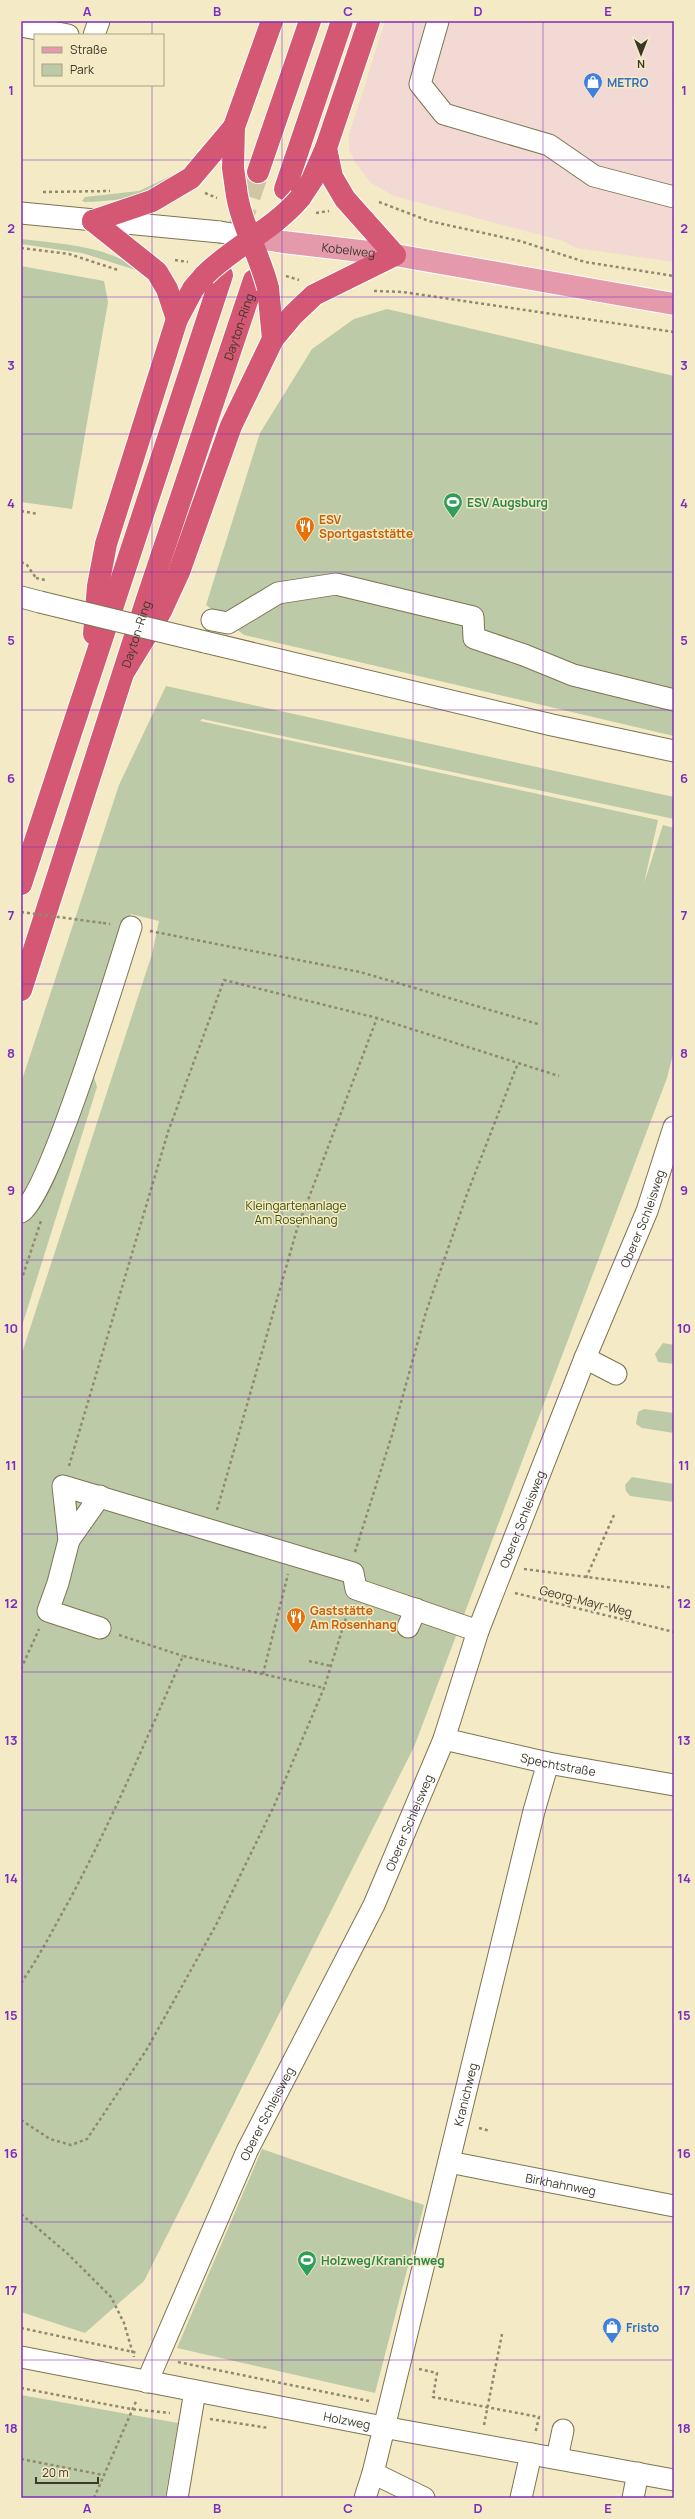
<svg xmlns="http://www.w3.org/2000/svg" width="695" height="2519" viewBox="0 0 695 2519" font-family="Manrope,sans-serif">
<style>
.commercial{fill:#f3d9d4}
.green{fill:#bccaa8}
.lines{fill:none;stroke-linecap:round;stroke-linejoin:round}
.highway-tunnel{stroke:#cfc6a6;stroke-width:22;stroke-dasharray:22 11;stroke-linecap:butt}
.minor-casing{stroke:#7d7452;stroke-width:23}
.major-casing{stroke:#fff;stroke-width:24}
.highway-casing{stroke:#fff;stroke-width:24}
.path{stroke:#908970;stroke-width:2.5;stroke-dasharray:3 3;stroke-linecap:butt}
.minor{stroke:#fff;stroke-width:21}
.major{stroke:#e59aab;stroke-width:22}
.highway{stroke:#d45773;stroke-width:22}
.minor-bridge-casing{stroke:#7d7452;stroke-width:23;stroke-linecap:butt}
.major-bridge-casing{stroke:#fff;stroke-width:24;stroke-linecap:butt}
.highway-bridge-casing{stroke:#fff;stroke-width:24;stroke-linecap:butt}
.path-bridge{stroke:#908970;stroke-width:2.5;stroke-dasharray:3 3;stroke-linecap:butt}
.minor-bridge{stroke:#fff;stroke-width:21}
.major-bridge{stroke:#e59aab;stroke-width:22}
.highway-bridge{stroke:#d45773;stroke-width:22}
.grid{fill:none;stroke:#7b2cbf;stroke-width:1;stroke-opacity:0.55}
.labels{text-anchor:middle;dominant-baseline:central;stroke-width:3;stroke-linejoin:round;paint-order:stroke}
.shop-label{font-size:12px;font-weight:bold;fill:#366cbe;stroke:#f4eac5;text-anchor:start}
.street-label{font-size:12px;fill:#3c3829;stroke:#f4eac5}
.leisure-label{font-size:12px;font-weight:bold;fill:#27864d;stroke:#f4eac5;text-anchor:start}
.food-label{font-size:12px;font-weight:bold;fill:#c56008;stroke:#f4eac5;text-anchor:start}
.park-label{font-size:12px;fill:#3c5102;stroke:#f4eac5}
.neatline{fill:none;stroke:#7b2cbf;stroke-width:1.5}
.grid-label{font-size:13px;text-anchor:middle;font-weight:bold;fill:#7b2cbf}
</style>
<rect width="100%" height="100%" fill="#f4eac5"/>
<!-- commercial -->
<path class="commercial" d="M385,21h289v241l-98,-14 -13,-7 -169,-45 -23,-13 -16,-21 -6,-13v-14z"/>
<!-- green -->
<path class="green" d="M173,175l4,1c-26,22 -61,25 -92,26l-3,-1 3,-4 54,-6z
M21,239c38,5 88,6 118,32l-57,-18 -61,-9z
M21,266l83,15 4,21 -36,207 -51,-7z
M387,309l287,67v360l-430,-101 -38,-30 54,-172 52,-84 42,-30z
M166,686l508,111v22l-472,-100 -2,2 458,99 -14,63 19,-58 11,3v222l-7,28 -253,669 -270,534 -59,52 -64,-21v-956l131,-402 7,-33 -28,-7 -46,133 12,40 -76,242v-246l98,-298z
M663,1343l11,2v19l-16,-2 -3,-8z
M644,1409l30,4v20l-32,-5 -6,-4 2,-12z
M632,1477l42,7v18l-44,-6 -4,-5 -1,-6z
M262,2149l162,56 -49,188 -198,-45z
M21,2395l157,28 -13,75h-144z"/>
<g class="lines">
<!-- highway-tunnel -->
<path class="highway-tunnel" d="M239,228l19,-56"/>
<defs>
<g id="minor">
<path d="M438,21l-18,63 24,30 105,31 45,31 80,21"/>
<path d="M21,26l47,9"/>
<path d="M94,35l5,-14"/>
<path d="M21,213l199,19"/>
<path d="M21,597l19,5"/>
<path d="M212,620l16,3 50,-30 58,-9 137,33 1,21 50,17 49,20 101,25"/>
<path d="M205,642l347,83 122,26"/>
<path d="M21,1212c28,-17 96,-241 110,-285"/>
<path d="M585,1358l31,16"/>
<path d="M69,1540l31,-44"/>
<path d="M408,1627l8,-18"/>
<path d="M100,1628l-52,-17 10,-28 11,-43 -6,-54 290,87 3,16 122,42"/>
<path id="s1" d="M444,1739l104,24 126,22"/>
<path id="s2" d="M449,2162l225,44"/>
<path id="s3" d="M21,2357l362,70 291,53"/>
<path id="s4" d="M147,2382l100,-231 127,-246 70,-166 34,-108 107,-273 62,-147 27,-84"/>
<path d="M557,2458l6,-28"/>
<path d="M373,2473l51,25"/>
<path d="M177,2498l18,-107"/>
<path id="s5" d="M365,2498l8,-25 161,-662 14,-48"/>
<path d="M521,2498l10,-44"/>
<path d="M633,2498l5,-25"/>
</g>
<g id="major">
<path id="s6" d="M283,242l112,13 279,49"/>
</g>
<g id="highway">
<path d="M258,172l52,-151"/>
<path d="M236,189l-3,-21 1,-41 38,-106"/>
<path d="M285,189l57,-168"/>
<path d="M300,198l12,-18 14,-32"/>
<path d="M93,221l59,-20 39,-23 43,-51"/>
<path d="M93,221l64,51 10,17 10,30"/>
<path d="M268,288l5,51"/>
<path d="M94,634l4,-48 8,-42 71,-225 16,-30 12,-14"/>
<path d="M125,670l36,-59 18,-39 52,-146 42,-87 20,-24 21,-20 81,-40 -50,-56 -13,-22 -6,-29 43,-127"/>
<path d="M21,884l201,-609"/>
<path id="s7" d="M21,990l126,-391 107,-319"/>
</g>
</defs>
<!-- minor casing -->
<use href="#minor" class="minor-casing"/>
<!-- major casing -->
<use href="#major" class="major-casing"/>
<!-- highway casing -->
<use href="#highway" class="highway-casing"/>
<!-- path -->
<path class="path" d="M43,192l67,-1
M205,193l12,5
M379,202l50,19 91,20 65,21 89,14
M316,213l13,-2
M21,248l48,6 49,16
M175,260l13,2
M286,276l13,4
M374,291l29,1 271,40
M21,511l17,3
M21,562l6,3 9,13
M103,923l7,1
M150,931l210,41 178,52
M21,1281l20,-60
M69,1466l99,-334 56,-152 153,38 141,45
M217,1510l80,-281 80,-211
M355,1552l37,-117 34,-123 41,-118 51,-131 41,13
M524,1569l150,19
M586,1578l28,-63
M515,1593l159,39
M119,1635l64,21
M309,1661l22,5
M21,1669l18,-40
M263,1674l25,-100
M21,1983c19,-27 33,-56 49,-84 42,-79 77,-161 113,-243l141,32
M21,2120l29,19 21,6 16,-6 60,-90 69,-124 58,-119 50,-118 25,-80
M479,2128l11,3
M21,2214l47,40 43,43 13,26 10,34
M21,2328l117,25
M178,2362l191,39
M419,2369l18,4 -4,24 106,20 -4,17
M21,2388l110,21 39,4
M210,2419l59,9
M484,2425l18,-91
M21,2459l82,16
M94,2498l43,-99"/>
<!-- minor -->
<use href="#minor" class="minor"/>
<!-- major -->
<use href="#major" class="major"/>
<!-- highway -->
<use href="#highway" class="highway"/>
<defs>
<path id="minor-bridge" d="M220,232l31,5
M40,602l165,40"/>
<path id="major-bridge" d="M251,237l32,5"/>
<path id="highway-bridge" d="M236,189c4,34 24,66 32,99
M205,275c29,-29 68,-45 95,-77"/>
</defs>
<!-- minor-bridge casing -->
<use href="#minor-bridge" class="minor-bridge-casing"/>
<!-- major-bridge casing -->
<use href="#major-bridge" class="major-bridge-casing"/>
<!-- highway-bridge casing -->
<use href="#highway-bridge" class="highway-bridge-casing"/>
<!-- path-bridge -->
<path class="path-bridge" d="M36,578l9,2
M21,912l82,11"/>
<!-- minor-bridge -->
<use href="#minor-bridge" class="minor-bridge"/>
<!-- major-bridge -->
<use href="#major-bridge" class="major-bridge"/>
<!-- highway-bridge -->
<use href="#highway-bridge" class="highway-bridge"/>
</g>
<!-- grid -->
<path class="grid" d="M152,21v14M282,21v2477M413,21v2477M543,21v2477M152,85v2413M21,160h653M21,297h653M21,434h653M21,572h653M21,710h653M21,847h653M21,984h653M21,1122h653M21,1260h653M21,1397h653M21,1534h653M21,1672h653M21,1810h653M21,1947h653M21,2084h653M21,2222h653M21,2360h653"/>
<!-- icons -->
<defs>
<symbol id="shop-pin" viewBox="-11 -11 22 30"><path d="M0 17L-7.5 6A9.5 9.5 0 1 1 7.5 6Z" fill="#3f7fe0" stroke="#f4eac5"/><path d="M-5-2.5h2.3a2.7 3.5 0 0 1 5.4 0H5L5.5 6h-11ZM-1.5-2.5h3a1.5 2.3 0 0 0-3 0Z" fill="#fff"/></symbol>
<symbol id="stadium-pin" viewBox="-11 -11 22 30"><path d="M0 17L-7.5 6A9.5 9.5 0 1 1 7.5 6Z" fill="#2e9e5b" stroke="#f4eac5"/><path d="M0-5a6.5 5 0 1 0 0 10a6.5 5 0 1 0 0-10ZM-3.5-1.8h7v3.6h-7Z" fill="#fff"/></symbol>
<symbol id="restaurant-pin" viewBox="-11 -11 22 30"><path d="M0 17L-7.5 6A9.5 9.5 0 1 1 7.5 6Z" fill="#e8710a" stroke="#f4eac5"/><path d="M-5-6h1v4h1v-4h1v4h1v-4h1v5L-1.5 .5V6h-2V.5L-5-1ZM5-6V6H3V1.5H1.5Q1.5-4 5-6Z" fill="#fff"/></symbol>
</defs>
<g fill-rule="evenodd">
<use href="#shop-pin" x="582" y="71" width="22" height="30"/>
<use href="#stadium-pin" x="442" y="491" width="22" height="30"/>
<use href="#restaurant-pin" x="294" y="515" width="22" height="30"/>
<use href="#restaurant-pin" x="285" y="1606" width="22" height="30"/>
<use href="#stadium-pin" x="296" y="2249" width="22" height="30"/>
<use href="#shop-pin" x="601" y="2316" width="22" height="30"/>
</g>
<g class="labels">
<!-- shop labels -->
<g class="shop-label">
<text x="607" y="82">METRO</text>
<text x="626" y="2327">Fristo</text>
</g>
<!-- street labels -->
<g class="street-label">
<text stroke="none"><textPath href="#s6" startOffset="66">Kobelweg</textPath></text>
<text stroke="none"><textPath href="#s7" startOffset="698">Dayton-Ring</textPath></text>
<text stroke="none"><textPath href="#s7" startOffset="374">Dayton-Ring</textPath></text>
<text stroke="none"><textPath href="#s4" startOffset="1266">Oberer Schleisweg</textPath></text>
<text stroke="none"><textPath href="#s4" startOffset="942">Oberer Schleisweg</textPath></text>
<text transform="translate(586 1601) rotate(14)">Georg-Mayr-Weg</text>
<text stroke="none"><textPath href="#s1" startOffset="117">Spechtstraße</textPath></text>
<text stroke="none"><textPath href="#s4" startOffset="618">Oberer Schleisweg</textPath></text>
<text stroke="none"><textPath href="#s5" startOffset="416">Kranichweg</textPath></text>
<text stroke="none"><textPath href="#s4" startOffset="294">Oberer Schleisweg</textPath></text>
<text stroke="none"><textPath href="#s2" startOffset="114">Birkhahnweg</textPath></text>
<text stroke="none"><textPath href="#s3" startOffset="332">Holzweg</textPath></text>
</g>
<!-- leisure labels -->
<g class="leisure-label">
<text x="467" y="502">ESV Augsburg</text>
<text x="321" y="2260">Holzweg/Kranichweg</text>
</g>
<!-- food labels -->
<g class="food-label">
<text x="319" y="519">ESV<tspan x="319" dy="14">Sportgaststätte</tspan></text>
<text x="310" y="1610">Gaststätte<tspan x="310" dy="14">Am Rosenhang</tspan></text>
</g>
<!-- park labels -->
<g class="park-label">
<text x="296" y="1205">Kleingartenanlage<tspan x="296" dy="14">Am Rosenhang</tspan></text>
</g>
</g>
<!-- border -->
<rect width="695" height="2519" fill="none" stroke="#f4eac5" stroke-width="44"/>
<!-- legend -->
<rect x="34" y="34" width="130" height="52" fill="#f4eac5" stroke="#aaa387"/>
<rect x="42" y="47" width="20" height="6" fill="#e59aab" stroke="#aaa387"/>
<text x="70" y="54" font-size="12" fill="#3c3829">Straße</text>
<rect x="42" y="64" width="20" height="12" fill="#bccaa8" stroke="#aaa387"/>
<text x="70" y="74" font-size="12" fill="#3c3829">Park</text>
<!-- north arrow -->
<g transform="translate(641 54) rotate(180)" stroke="#f4eac5" stroke-width="3" paint-order="stroke">
<path d="M0-3L7 15L0 10L-7 15Z" fill="#3c3829"/>
<text y="-6" font-size="11" font-weight="bold" text-anchor="middle" fill="#3c3829">N</text>
</g>
<!-- scale -->
<path d="M36 2477v6h62v-6" fill="none" stroke="#3c3829" stroke-width="2"/>
<text x="42" y="2477" font-size="12" fill="#3c3829" stroke="#f4eac5" stroke-width="3" paint-order="stroke">20 m</text>
<rect x="22" y="22" width="651" height="2475" class="neatline"/>
<g class="grid-label">
<text x="87" y="16">A</text>
<text x="217" y="16">B</text>
<text x="348" y="16">C</text>
<text x="478" y="16">D</text>
<text x="608" y="16">E</text>
<text x="11" y="95">1</text>
<text x="684" y="95">1</text>
<text x="11" y="233">2</text>
<text x="684" y="233">2</text>
<text x="11" y="370">3</text>
<text x="684" y="370">3</text>
<text x="11" y="508">4</text>
<text x="684" y="508">4</text>
<text x="11" y="645">5</text>
<text x="684" y="645">5</text>
<text x="11" y="783">6</text>
<text x="684" y="783">6</text>
<text x="11" y="920">7</text>
<text x="684" y="920">7</text>
<text x="11" y="1058">8</text>
<text x="684" y="1058">8</text>
<text x="11" y="1195">9</text>
<text x="684" y="1195">9</text>
<text x="11" y="1333">10</text>
<text x="684" y="1333">10</text>
<text x="11" y="1470">11</text>
<text x="684" y="1470">11</text>
<text x="11" y="1608">12</text>
<text x="684" y="1608">12</text>
<text x="11" y="1745">13</text>
<text x="684" y="1745">13</text>
<text x="11" y="1883">14</text>
<text x="684" y="1883">14</text>
<text x="11" y="2020">15</text>
<text x="684" y="2020">15</text>
<text x="11" y="2158">16</text>
<text x="684" y="2158">16</text>
<text x="11" y="2295">17</text>
<text x="684" y="2295">17</text>
<text x="11" y="2433">18</text>
<text x="684" y="2433">18</text>
<text x="87" y="2513">A</text>
<text x="217" y="2513">B</text>
<text x="348" y="2513">C</text>
<text x="478" y="2513">D</text>
<text x="608" y="2513">E</text>
</g>
</svg>
